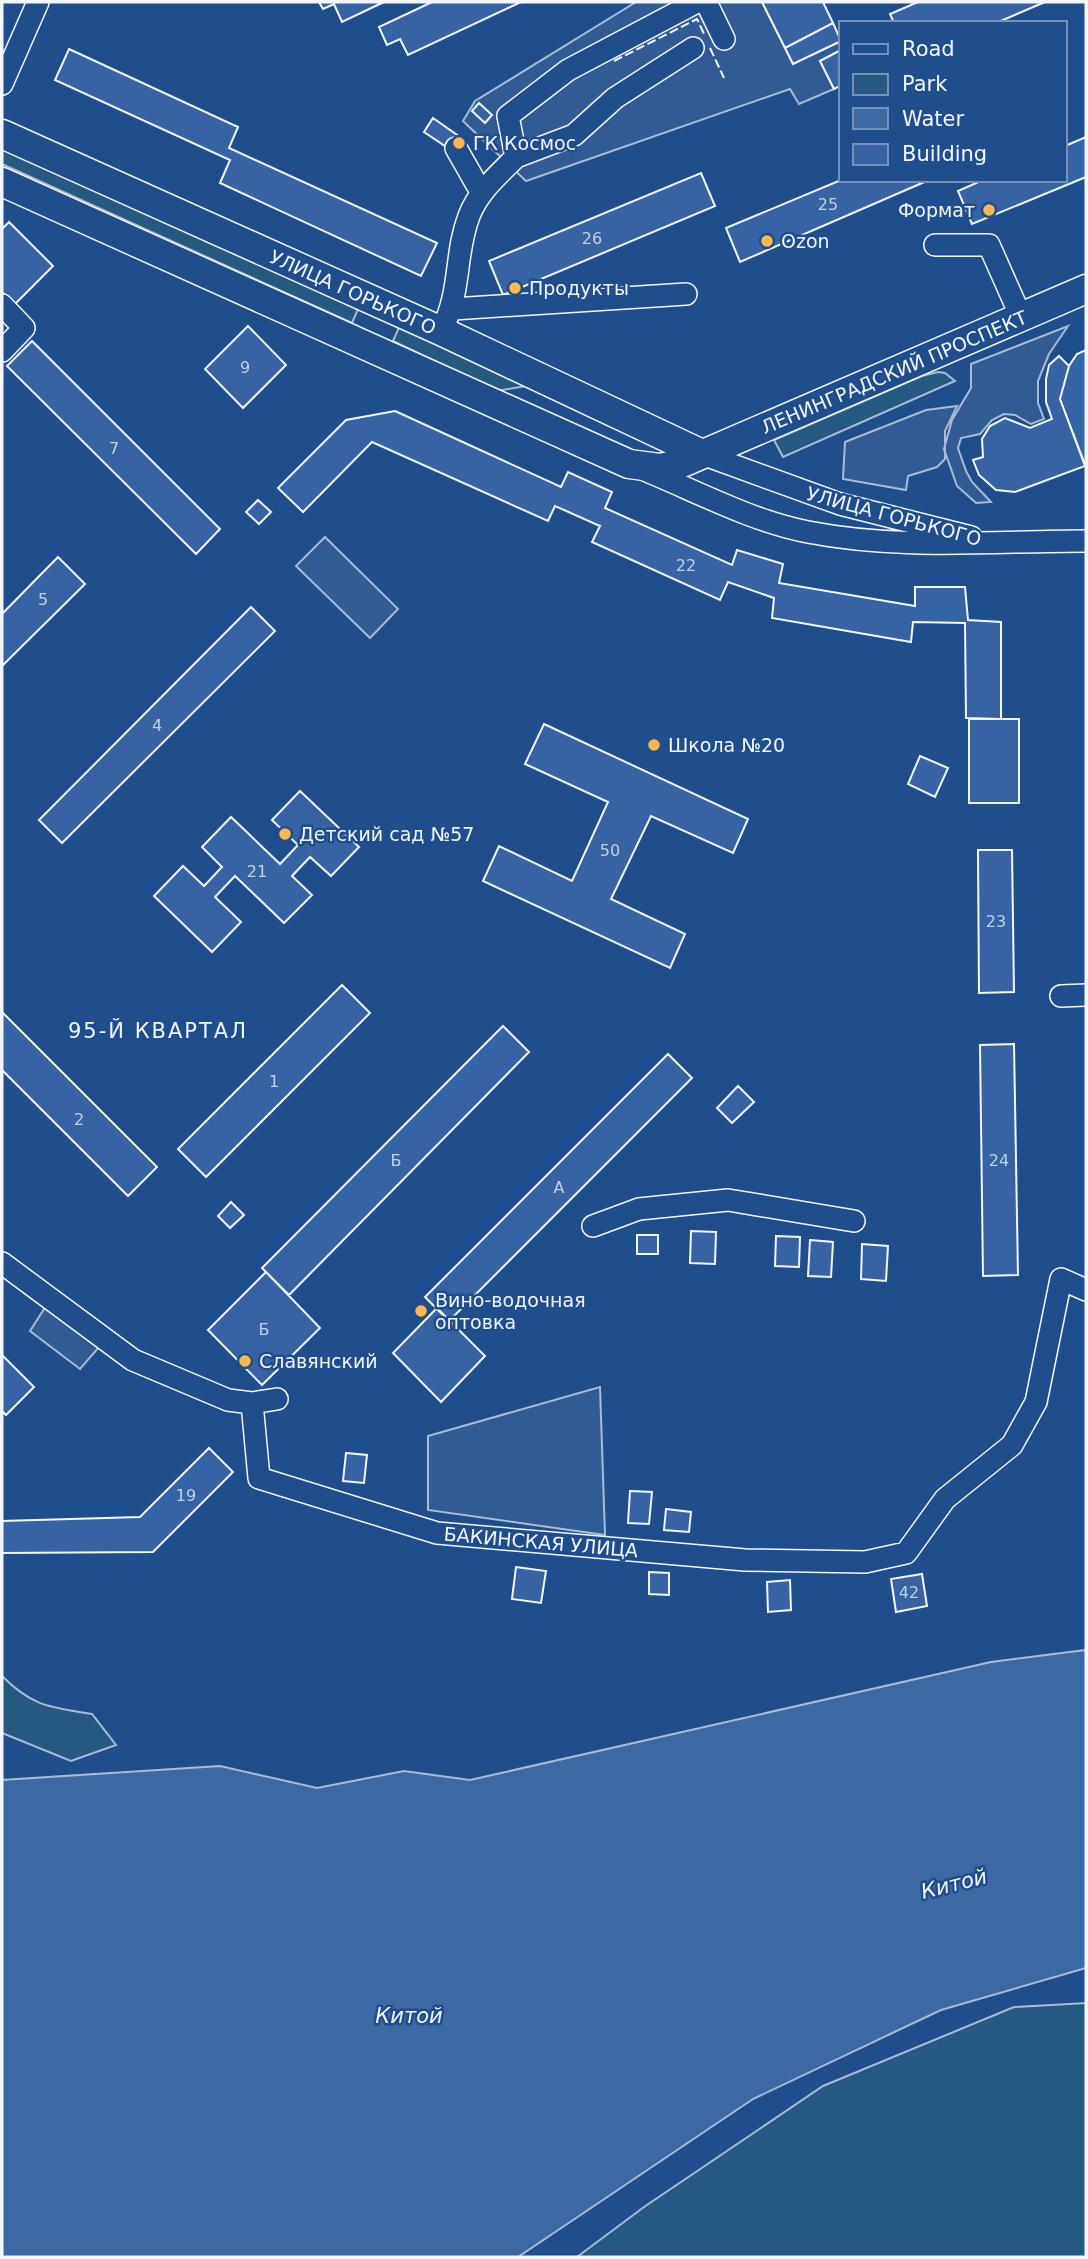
<svg xmlns="http://www.w3.org/2000/svg" width="1088" height="2259" viewBox="0 0 1088 2259" font-family="'DejaVu Sans',sans-serif">
<style>
.green{fill:#245a82;stroke:#a8bbd7;stroke-width:2}
.parking{fill:#305b95;stroke:#a8bbd7;stroke-width:2}
.water{fill:#3b69a3;stroke:#a8bbd7;stroke-width:2}
.building{fill:#3563a3;stroke:#f2f6ff;stroke-width:2}
.lines{fill:none;stroke-linecap:round;stroke-linejoin:round}
.minor-casing{stroke:#f2f6ff;stroke-width:24}
.major-casing{stroke:#f2f6ff;stroke-width:31}
.minor{stroke:#1f4e8c;stroke-width:21}
.major{stroke:#1f4e8c;stroke-width:28}
.fence{stroke:#f2f6ff;stroke-width:2;stroke-dasharray:9 3.5;stroke-linecap:butt}
.poi-dot{fill:#ffb74d;stroke:#1f4e8c;stroke-width:2.5}
.labels{text-anchor:middle;dominant-baseline:central;stroke-width:5;stroke-linejoin:round;paint-order:stroke}
.number-label{font-size:16px;fill:#c3d1e8}
.poi-label{font-size:19px;fill:#f2f6ff;stroke:#1f4e8c;text-anchor:start}
.street-label{font-size:19px;fill:#f2f6ff;stroke:#1f4e8c}
.neighbourhood-label{font-size:21px;letter-spacing:2px;fill:#f2f6ff;stroke:#1f4e8c}
.water-label{font-size:21px;font-style:italic;fill:#f2f6ff;stroke:#1f4e8c}
</style>
<rect width="100%" height="100%" fill="#1f4e8c"/>
<!-- green -->
<path class="green" d="M2,145l357,162 -7,16 -350,-159z
M400,325l126,61 -30,5 -103,-50z
M938,372l7,1 10,8 -172,76 -9,-17 148,-64z
M2,1676c31,31 48,31 90,38l24,31 -45,16 -69,-28z
M1086,2003v254h-509l67,-50 179,-121 191,-79z"/>
<!-- parking -->
<path class="parking" d="M636,2h126l31,62 48,-23v9l-21,11 14,28 -35,15 -9,-15 -264,92 -63,-60 12,-20z
M1068,326l-19,28 -11,27v22l6,16 -13,5 -16,-9 -11,-1 -12,6 -12,14 -19,4 -3,10 8,23 6,11 19,20 -15,1 -19,-17 -13,-37 8,-29 19,-32v-24z
M957,406l-12,25v28l-8,8 -29,9 -2,14 -63,-11 2,-37 81,-32z
M325,537l73,72 -28,29 -74,-72z
M46,1306l54,40 -20,23 -50,-38z
M600,1387l5,148 -177,-25v-74z"/>
<!-- water -->
<path class="water" d="M1086,1650v318l-145,42 -188,89 -235,158h-516v-477l218,-14 97,22 87,-17 66,9 521,-118z"/>
<!-- building -->
<path class="building" d="M319,2h65l-42,20 -8,-18 -11,5z
M432,2h89l-113,53 -8,-16 -13,6 -8,-18z
M762,2h61l10,21 -48,25z
M918,2h127l-49,21h-102l-4,-9z
M833,23l8,18 -48,23 -8,-16z
M69,49l169,78 -9,21 208,95 -16,33 -201,-93 10,-23 -175,-80z
M841,50v35l-7,4 -14,-28z
M479,103l13,12 -7,8 -13,-12z
M433,118l27,19 -9,13 -27,-18z
M1086,137v40l-114,47 -14,-33 25,-11h82v-34z
M701,173l14,33 -212,89 -14,-34z
M841,180h88l-189,82 -14,-34z
M9,222l44,44 -39,39 -12,-13v-63z
M248,326l38,39 -43,43 -38,-39z
M32,341l188,188 -24,25 -189,-188z
M1086,350v117l-26,-68 9,-33 8,-12z
M1059,356l10,10 -9,33 25,67 -70,26 -19,-2 -17,-15 -6,-15 10,-3 -1,-18 8,-13 15,-8 25,10 22,-9 -6,-17v-23l3,-14z
M395,411l166,76 7,-15 44,20 -7,16 127,57 5,-15 46,14 -4,19 136,23v-19h50l3,33 33,2v97l-35,-1 -1,-95 -52,-1 -2,20 -139,-24 2,-20 -46,-16 -8,18 -128,-58 8,-16 -45,-20 -7,15 -176,-79 -69,70 -25,-24 68,-68z
M258,500l13,12 -12,12 -13,-12z
M58,557l27,27 -83,82v-52z
M251,607l24,24 -213,212 -23,-23z
M969,719h50v84h-50z
M544,724l204,95 -15,34 -82,-37 -40,83 74,35 -15,34 -187,-87 16,-35 73,35 36,-79 -83,-38z
M920,756l28,12 -13,29 -27,-13z
M300,791l59,56 -28,29 -21,-19 -18,19 20,19 -28,28 -49,-47 -20,21 26,25 -29,30 -58,-56 29,-30 21,20 18,-19 -20,-20 29,-30 49,47 18,-19 -26,-25z
M978,850h34l2,142 -35,1z
M342,985l28,28 -164,164 -28,-28z
M2,1012l155,155 -29,29 -126,-126z
M503,1026l26,26 -240,243 -27,-27z
M1014,1044l4,231 -35,1 -3,-231z
M668,1054l24,24 -243,243 -24,-24z
M738,1086l16,16 -22,21 -15,-15z
M231,1202l13,13 -14,13 -12,-12z
M691,1231l25,1 -1,32 -25,-1z
M637,1235h21v19h-21z
M776,1236l24,1 -1,30 -24,-1z
M810,1240l23,2 -2,35 -23,-1z
M862,1244l26,2 -2,35 -25,-2z
M266,1272l54,56 -58,57 -54,-55z
M437,1308l48,48 -44,46 -48,-49z
M2,1355l32,32 -28,28 -4,-4z
M209,1448l24,24 -80,80 -151,1v-32l138,-4z
M346,1453l21,2 -3,28 -21,-2z
M630,1491l22,1 -3,32 -21,-1z
M666,1509l25,3 -2,20 -25,-2z
M516,1567l30,4 -5,32 -29,-4z
M649,1572l20,1v22l-20,-1z
M922,1574l5,32 -31,6 -5,-33z
M790,1580l1,30 -23,2 -1,-30z"/>
<g class="lines">
<defs>
<path id="minor" d="M706,2l18,37
M2,84l36,-82
M456,148l25,44
M516,157l58,-22 41,-37 78,-50
M935,245h54l32,72
M2,305l22,23 -22,23
M453,309l233,-15
M441,331c21,-39 13,-76 28,-115 9,-24 29,-41 47,-59l-8,-41 60,-46 129,-68
M702,454l138,50 131,33
M642,469c54,22 109,52 166,63 92,18 185,9 278,9
M1061,996l25,-1
M593,1226l46,-17 89,-9 126,21
M2,1263l131,97 95,40 24,3 25,-4
M252,1403l7,75 178,55 308,27 120,2 41,-9 39,-54 67,-54 24,-43 25,-123 25,11"/>
<path id="major" d="M2,134l439,197 261,123
M2,182l627,282 31,4 20,-4 406,-175"/>
</defs>
<!-- minor casing -->
<use href="#minor" class="minor-casing"/>
<!-- major casing -->
<use href="#major" class="major-casing"/>
<!-- minor -->
<use href="#minor" class="minor"/>
<!-- major -->
<use href="#major" class="major"/>
<!-- fence -->
<path class="fence" d="M710,48l14,30
M614,61l83,-42 8,17"/>
</g>
<!-- markers -->
<g class="poi-dot">
<circle cx="459" cy="143" r="7"/>
<circle cx="989" cy="210" r="7"/>
<circle cx="767" cy="241" r="7"/>
<circle cx="515" cy="288" r="7"/>
<circle cx="654" cy="745" r="7"/>
<circle cx="285" cy="834" r="7"/>
<circle cx="421" cy="1311" r="7"/>
<circle cx="245" cy="1361" r="7"/>
</g>
<g class="labels">
<!-- number labels -->
<g class="number-label">
<text x="828" y="204">25</text>
<text x="592" y="238">26</text>
<text x="245" y="367">9</text>
<text x="114" y="448">7</text>
<text x="686" y="565">22</text>
<text x="43" y="599">5</text>
<text x="157" y="725">4</text>
<text x="610" y="850">50</text>
<text x="257" y="871">21</text>
<text x="996" y="921">23</text>
<text x="274" y="1081">1</text>
<text x="79" y="1119">2</text>
<text x="396" y="1160">Б</text>
<text x="999" y="1160">24</text>
<text x="559" y="1187">А</text>
<text x="264" y="1329">Б</text>
<text x="186" y="1495">19</text>
<text x="909" y="1592">42</text>
</g>
<!-- poi labels -->
<g class="poi-label">
<text x="473" y="143">ГК Космос</text>
<text x="975" y="210" text-anchor="end">Формат</text>
<text x="781" y="241">Ozon</text>
<text x="529" y="288">Продукты</text>
<text x="668" y="745">Школа №20</text>
<text x="299" y="834">Детский сад №57</text>
<text x="435" y="1300">Вино-водочная<tspan x="435" dy="22">оптовка</tspan></text>
<text x="259" y="1361">Славянский</text>
</g>
<!-- street labels -->
<g class="street-label">
<text transform="translate(353 292) rotate(24)">УЛИЦА ГОРЬКОГО</text>
<text transform="translate(894 372) rotate(-23)">ЛЕНИНГРАДСКИЙ ПРОСПЕКТ</text>
<text transform="translate(894 516) rotate(15)">УЛИЦА ГОРЬКОГО</text>
<text transform="translate(541 1542) rotate(5)">БАКИНСКАЯ УЛИЦА</text>
</g>
<!-- neighbourhood labels -->
<g class="neighbourhood-label">
<text x="158" y="1031">95-Й КВАРТАЛ</text>
</g>
<!-- water labels -->
<g class="water-label">
<text transform="translate(954 1884) rotate(-14)">Китой</text>
<text x="409" y="2016">Китой</text>
</g>
</g>
<!-- border -->
<rect width="1088" height="2259" fill="none" stroke="#f2f6ff" stroke-width="7"/>
<!-- legend -->
<rect x="839" y="21" width="228" height="161" fill="#1f4e8c" stroke="#7391ba" stroke-width="2"/>
<rect x="853" y="44" width="35" height="10" fill="#1f4e8c" stroke="#7391ba" stroke-width="2"/>
<text x="902" y="56" font-size="21" fill="#f2f6ff">Road</text>
<rect x="853" y="74" width="35" height="21" fill="#245a82" stroke="#7391ba" stroke-width="2"/>
<text x="902" y="91" font-size="21" fill="#f2f6ff">Park</text>
<rect x="853" y="108" width="35" height="21" fill="#3b69a3" stroke="#7391ba" stroke-width="2"/>
<text x="902" y="126" font-size="21" fill="#f2f6ff">Water</text>
<rect x="853" y="144" width="35" height="21" fill="#3563a3" stroke="#7391ba" stroke-width="2"/>
<text x="902" y="161" font-size="21" fill="#f2f6ff">Building</text>
</svg>
